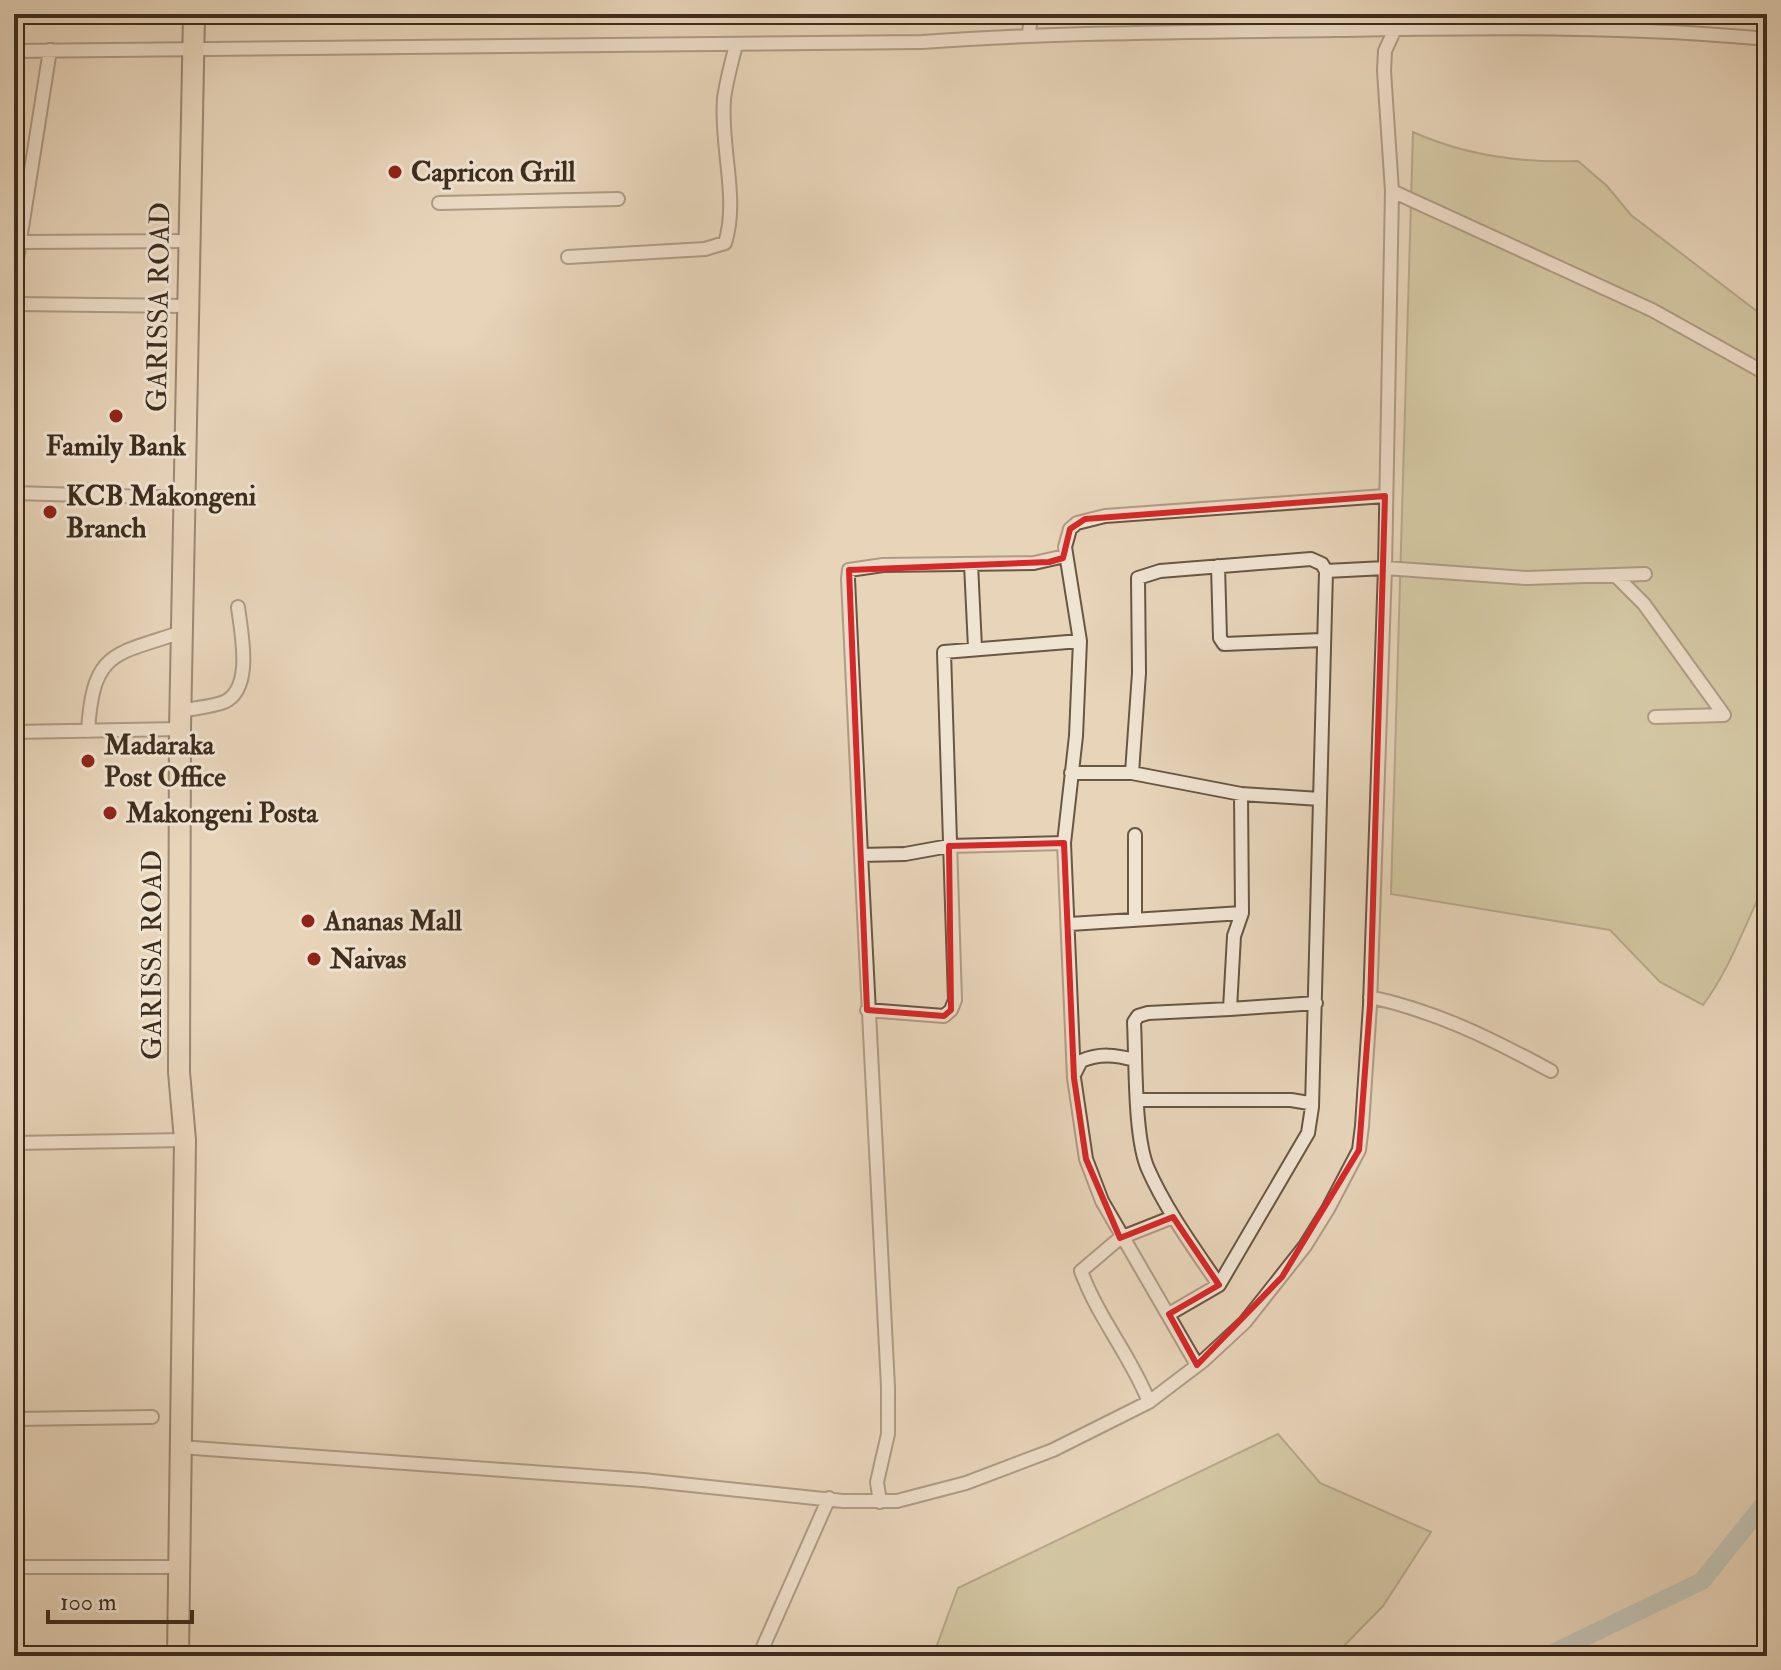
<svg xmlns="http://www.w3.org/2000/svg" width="1781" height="1670" viewBox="0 0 1781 1670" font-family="'IM FELL Double Pica',serif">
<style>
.green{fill:#bdbb8a;stroke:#7e7453;stroke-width:2}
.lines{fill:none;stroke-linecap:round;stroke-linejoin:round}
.river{stroke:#9ab6b8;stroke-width:18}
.minor-casing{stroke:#685743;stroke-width:16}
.trunk-casing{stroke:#3e2d1c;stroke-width:24}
.minor{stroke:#efe3d2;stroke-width:12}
.trunk{stroke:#e7d4b9;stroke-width:20}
.marked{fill:none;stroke:#d62828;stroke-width:6;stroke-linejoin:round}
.poi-dot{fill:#8f2418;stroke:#efe3d2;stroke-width:3}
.labels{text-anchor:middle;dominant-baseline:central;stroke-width:6;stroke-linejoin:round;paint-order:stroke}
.poi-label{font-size:28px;font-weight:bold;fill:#3e2d1c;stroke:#efe3d2;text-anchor:start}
.street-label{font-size:28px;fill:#3e2d1c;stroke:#efe3d2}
</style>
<rect width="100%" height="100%" fill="#e7d4b9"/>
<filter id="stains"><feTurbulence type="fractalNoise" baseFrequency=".0025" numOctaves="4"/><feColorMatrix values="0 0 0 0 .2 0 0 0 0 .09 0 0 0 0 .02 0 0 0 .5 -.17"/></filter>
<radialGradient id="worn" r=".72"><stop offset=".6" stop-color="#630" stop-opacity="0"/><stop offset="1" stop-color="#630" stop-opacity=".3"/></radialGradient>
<!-- green -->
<path class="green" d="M1413,132c51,23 110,31 165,29l29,25 24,29 136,104v41l-10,29 10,5v486c-21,41 -36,88 -64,125l-43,-23 -50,-52 -219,-36z
M1278,1434l42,49 111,49 -48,74 -49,50h-401l25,-68z"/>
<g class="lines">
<!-- river -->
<path class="river" d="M1546,1656l156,-75 65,-81"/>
<defs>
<path id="minor" d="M1029,34l2,-20
M14,51l908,-9c138,-10 275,-10 413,-12 144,-2 290,-5 432,9
M1392,191l260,119 115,64
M439,203l179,-4
M20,242l168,-1
M568,257l137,-8 20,-6c14,-44 -5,-97 -1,-144 2,-18 8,-37 12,-55
M14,278l36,-228
M14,304l173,2
M14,493l170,5
M971,564l4,84
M1218,566l2,72 4,6 98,-4
M1615,575l29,29 80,111 -69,2
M181,711c13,-3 30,-4 43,-9 30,-13 17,-70 14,-95
M88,731c5,-81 26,-76 94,-99
M14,732l166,-3
M1071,773h61
M1320,799l-79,-5 -109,-21 7,-100 -1,-95 22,-7 151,-12 11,5 4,7 59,-3 141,10 119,-4
M1135,835v82
M1064,843l-115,3 -44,8 -44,1 -13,-276 1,-9 34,-5 151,-2 31,-7
M861,855l27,532v47l-11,48 3,20
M1070,924l172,-11
M1370,997c66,14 122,42 181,74
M1230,1009l86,-6
M867,1010l77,6 7,-6 4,-10 -11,-348 136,-11
M1075,1073l6,-12c19,-8 34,-6 54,-1
M1139,1100h152l18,3 3,4 -4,26 -89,152 -50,29
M1312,1107l14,-536
M14,1143l171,-3
M1219,1285c-25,-37 -53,-75 -71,-116 -14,-31 -12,-109 -14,-147l4,-6 10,-3 82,-4 4,-73 8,-23 -1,-119
M1197,1365l-95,-164 -16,-42 -12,-81 -10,-235 12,-107 4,-95 -15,-94 5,-18 7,-6 28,-7 280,-20
M1149,1402c-18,-46 -51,-84 -68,-131l39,-33 53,-21
M14,1419l138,-2
M180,1447l463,33 200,21h54l69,-18 87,-33 96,-48 54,-41 42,-39 60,-76 23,-37 31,-59 3,-24 8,-121 15,-437 7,-377 -8,-120 1,-20 10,-22
M14,1567h164
M759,1656l70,-158"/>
<path id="trunk" d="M178,1656l7,-516 -6,-68 1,-343 14,-715"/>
</defs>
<!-- minor casing -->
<use href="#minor" class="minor-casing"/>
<!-- trunk casing -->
<use href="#trunk" class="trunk-casing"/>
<!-- minor -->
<use href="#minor" class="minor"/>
<!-- trunk -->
<use href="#trunk" class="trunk"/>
</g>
<!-- marked area -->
<path d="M0 0H1781V1670H0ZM1385,496l-15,509 -11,145 -77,127 -85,88 -28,-51 50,-29 -46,-68 -53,21 -34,-79 -12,-81 -10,-235 -115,3 2,164 -7,6 -77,-6 -18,-440 200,-8 14,-4 7,-29 15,-10z" fill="#e7d4b9" fill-opacity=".55" fill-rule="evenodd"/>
<path class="marked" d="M1385,496l-15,509 -11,145 -77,127 -85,88 -28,-51 50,-29 -46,-68 -53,21 -34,-79 -12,-81 -10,-235 -115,3 2,164 -7,6 -77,-6 -18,-440 200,-8 14,-4 7,-29 15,-10z"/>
<!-- markers -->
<g class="poi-dot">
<circle cx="395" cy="172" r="8"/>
<circle cx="116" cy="416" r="8"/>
<circle cx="50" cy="512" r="8"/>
<circle cx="88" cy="761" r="8"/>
<circle cx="110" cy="813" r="8"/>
<circle cx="308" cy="921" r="8"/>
<circle cx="314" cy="959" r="8"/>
</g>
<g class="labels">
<!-- poi labels -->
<g class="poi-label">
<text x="411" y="172">Capricon Grill</text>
<text x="116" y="446" text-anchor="middle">Family Bank</text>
<text x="66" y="496">KCB Makongeni<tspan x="66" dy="32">Branch</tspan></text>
<text x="104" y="745">Madaraka<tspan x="104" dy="32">Post Office</tspan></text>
<text x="126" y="813">Makongeni Posta</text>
<text x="324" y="921">Ananas Mall</text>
<text x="330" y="959">Naivas</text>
</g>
<!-- street labels -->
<g class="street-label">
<text transform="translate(159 307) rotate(-89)">GARISSA ROAD</text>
<text transform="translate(152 955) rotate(-90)">GARISSA ROAD</text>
</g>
</g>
<!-- margin -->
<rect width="1781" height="1670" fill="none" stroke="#e7d4b9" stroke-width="48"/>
<rect x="16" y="16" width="1749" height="1638" fill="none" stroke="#3e2d1c" stroke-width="4"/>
<rect x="24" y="24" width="1733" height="1622" fill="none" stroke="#3e2d1c" stroke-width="2"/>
<!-- scale -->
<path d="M48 1610v12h144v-12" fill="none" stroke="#3e2d1c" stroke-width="4"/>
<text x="60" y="1610" font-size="24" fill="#3e2d1c" stroke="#efe3d2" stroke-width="6" paint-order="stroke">100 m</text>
<rect width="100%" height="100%" filter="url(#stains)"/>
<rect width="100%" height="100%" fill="url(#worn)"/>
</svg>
